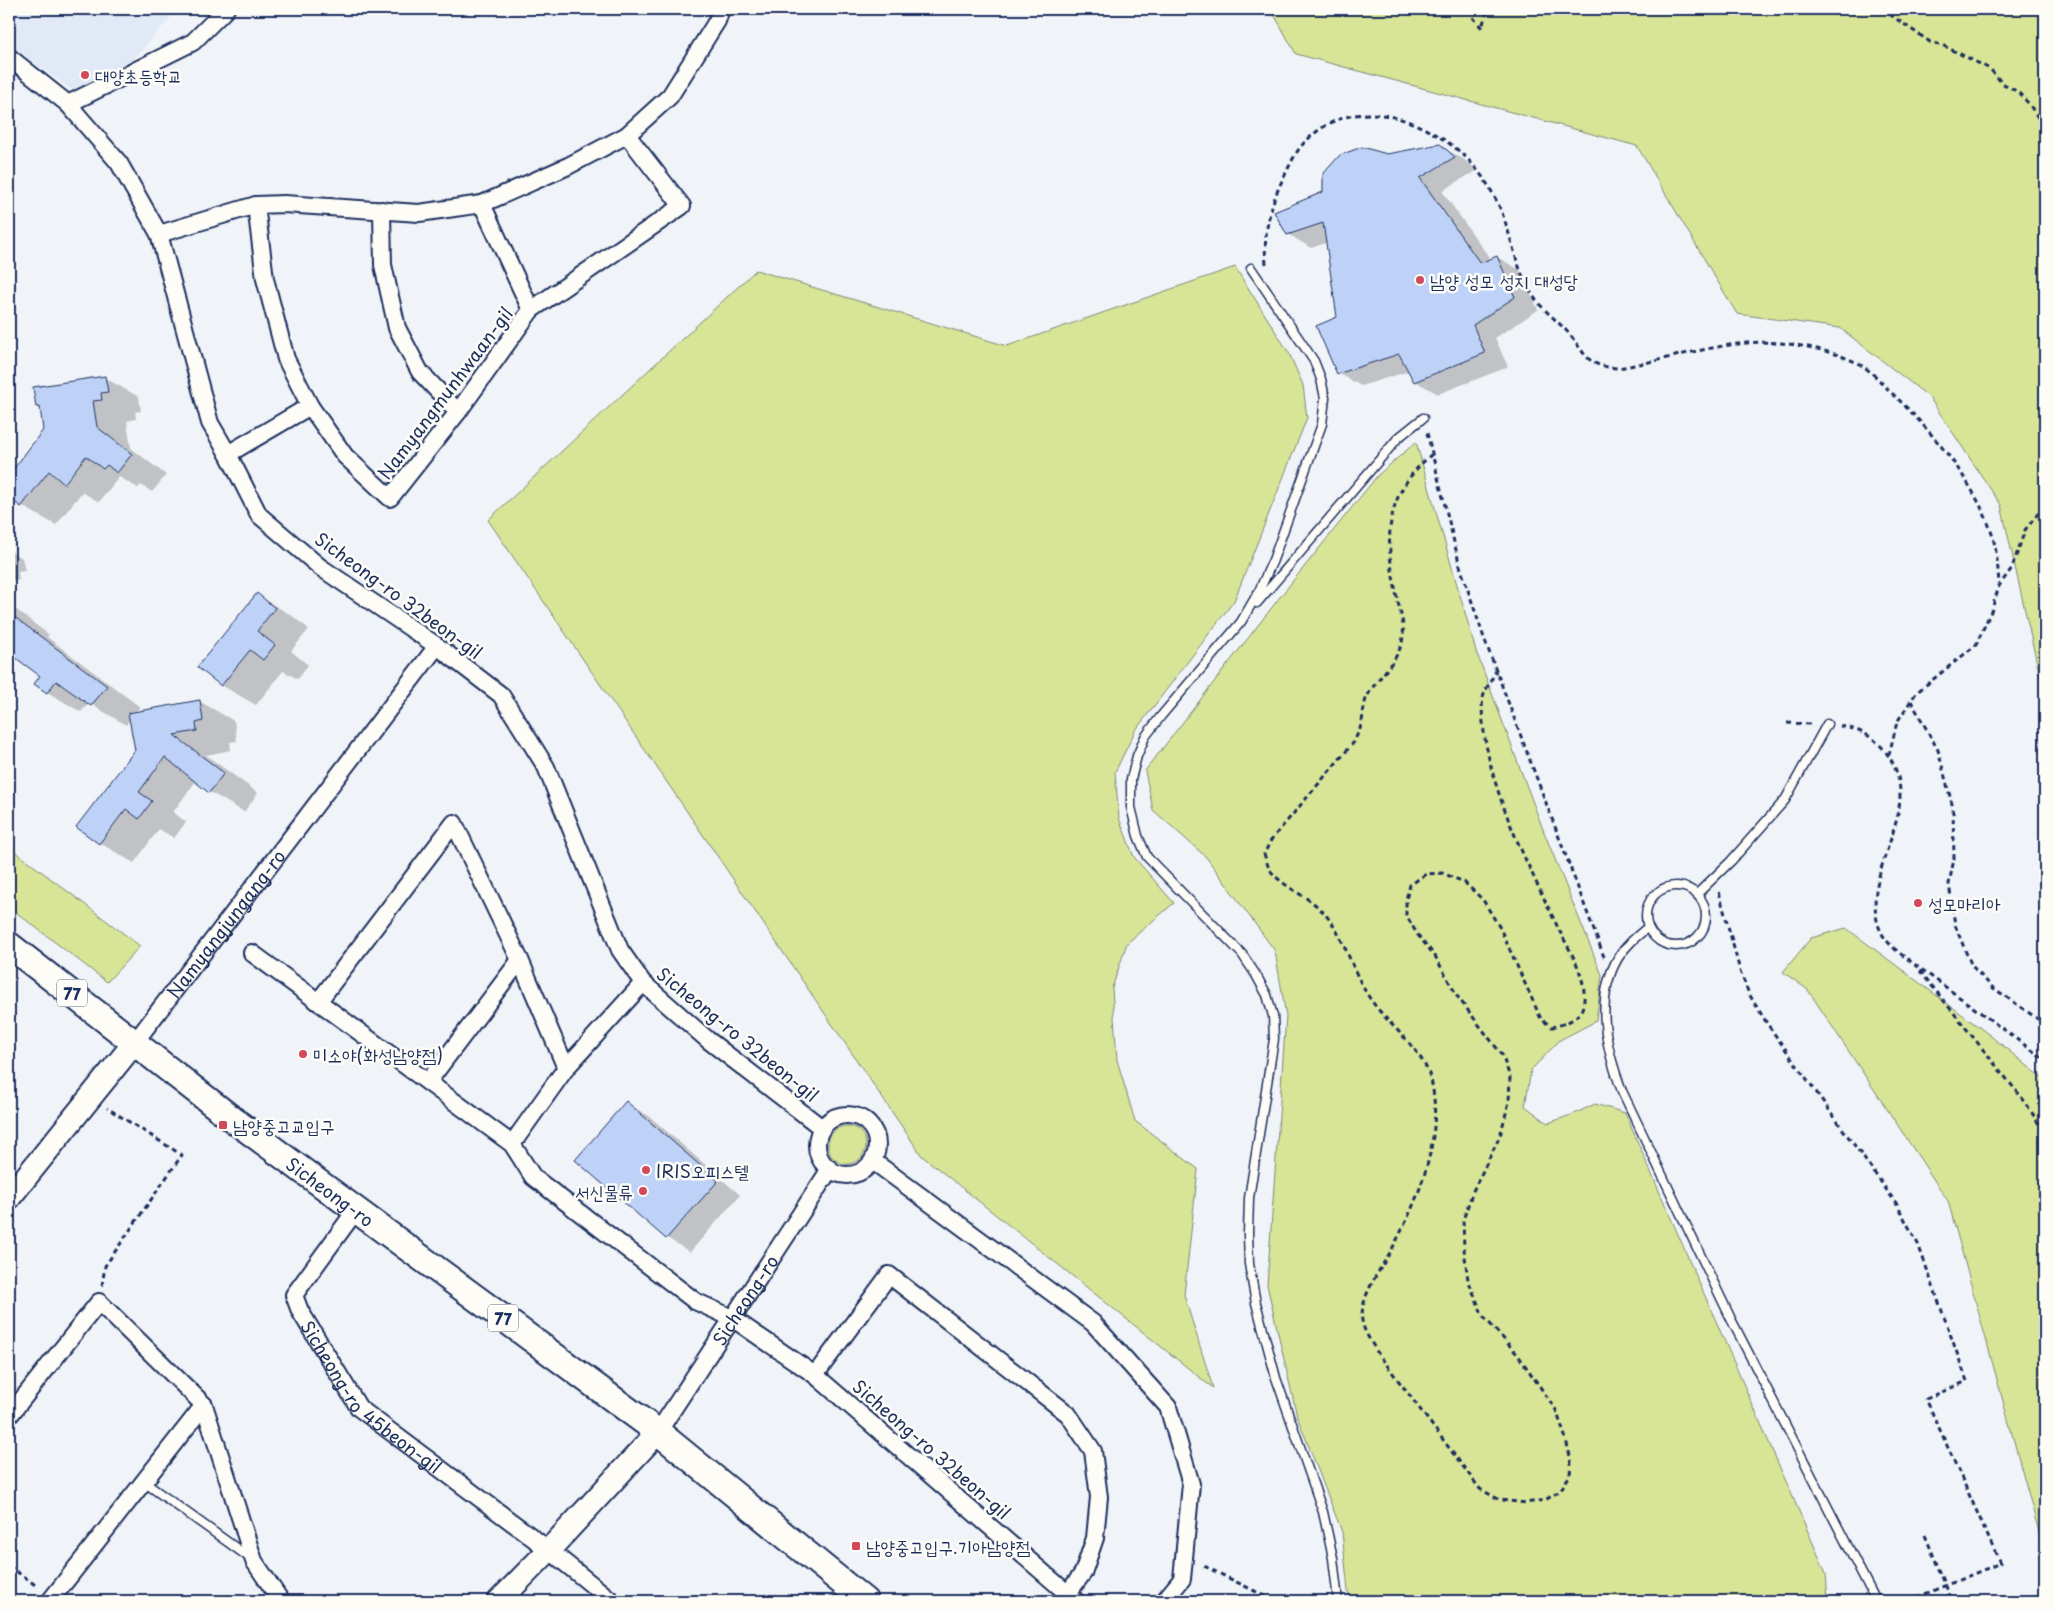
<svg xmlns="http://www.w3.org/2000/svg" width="2054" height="1610" viewBox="0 0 2054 1610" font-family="'Playpen Sans','Poor Story',sans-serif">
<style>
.built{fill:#e1e9f7}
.green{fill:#d8e496;stroke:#7a8a7a}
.shadow{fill:#0003}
.building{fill:#bed1f6;stroke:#1b2f5e}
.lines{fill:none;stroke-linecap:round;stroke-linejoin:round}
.lane-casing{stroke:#1b2f5e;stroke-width:11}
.street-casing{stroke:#1b2f5e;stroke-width:20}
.secondary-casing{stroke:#1b2f5e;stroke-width:26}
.primary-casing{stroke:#1b2f5e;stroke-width:29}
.path{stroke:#1b2f5e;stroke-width:3;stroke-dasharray:5 4;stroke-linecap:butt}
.lane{stroke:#fdfcf7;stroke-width:8}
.street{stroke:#fdfcf7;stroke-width:16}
.secondary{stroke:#fdfcf7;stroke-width:22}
.primary{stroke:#fdfcf7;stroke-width:25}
.poi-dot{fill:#d1495b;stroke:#fdfcf7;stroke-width:2}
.labels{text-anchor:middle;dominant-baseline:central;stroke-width:5;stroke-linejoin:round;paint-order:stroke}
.shield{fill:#fdfcf7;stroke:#5f6c8c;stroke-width:1}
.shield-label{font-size:16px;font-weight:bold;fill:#1b2f5e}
.poi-label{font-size:18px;fill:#1b2f5e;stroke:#fdfcf7;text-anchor:start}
.street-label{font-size:18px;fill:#1b2f5e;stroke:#fdfcf7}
</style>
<rect width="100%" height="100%" fill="#f0f3f7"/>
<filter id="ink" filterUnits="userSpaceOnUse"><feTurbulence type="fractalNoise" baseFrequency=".02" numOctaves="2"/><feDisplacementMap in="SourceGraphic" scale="10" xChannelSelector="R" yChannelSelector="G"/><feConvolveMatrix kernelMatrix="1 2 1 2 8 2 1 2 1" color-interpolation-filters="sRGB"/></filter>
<g filter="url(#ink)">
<!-- built -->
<path class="built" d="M9,9h169l-85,96 -84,-60z"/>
<!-- green -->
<path class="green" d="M1271,9h774v690l-44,-194 -72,-108 -89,-69 -103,-14 -100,-168 -341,-92z
M1235,267l54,86 14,32 4,33 -73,183 -99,130 -20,41 4,46 15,39 40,46 -47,40 -15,45 5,72 18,61 63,48 -14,126 29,93 -291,-232 -434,-636 268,-250 251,76z
M1416,442l60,209 68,181 58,143 -6,46 -36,19 -29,30 -6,36 23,17 26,-9 21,-10 30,9 201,460 2,28h-479l-7,-69 -45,-116 -30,-131 19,-269 -11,-65 -69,-94 -53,-47 -8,-39 135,-174 98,-122z
M9,847l131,99 -33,36 -98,-75z
M1846,928l141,105 58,47v474l-97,-353 -140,-211 -25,-18 28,-34z
M828 1145a19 19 0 1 1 38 0a19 19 0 1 1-38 0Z"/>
<!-- shadow -->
<path class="shadow" d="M1440,146l23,13 14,11 -35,21 49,69 6,-3 23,13 18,40 -43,28 13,29 -70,27 -23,-13 -6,-10 -48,15 -23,-13 1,-55 -11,-76 -17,6 -23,-14 36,-41 63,-37z
M105,378l34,19 2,14 -6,1 1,7 -9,2 4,27 35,27 -14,17 -11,-7 -3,3 -19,-11 -20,25 -17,-10 -26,33 -34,-19 -13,-11v-18l36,-46 -4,-22 -4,-3z
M9,550l13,8 3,13 -7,1 1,8 -9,1 4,27 35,27 -2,2 93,70 -5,6 64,-12 35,20 3,20 -7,1 1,8 -25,5 52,38 -14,19 -34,-20 -14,-11 -23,31 13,10 -12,16 -15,-9 -25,34 -34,-20 36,-93 -6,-31 -4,6 -37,-22 -8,9 -34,-20 -6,-16 -28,-32 -4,-3z
M257,595l34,20 18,14 -18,22 17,14 -10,14 -15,-8 -27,34 -35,-20z
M626,1103l23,13 91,79 -50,57 -23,-14 -90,-79z"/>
<!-- building -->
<path class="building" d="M1440,144l15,13 -35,21 60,85 17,-7 18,41 -42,28 12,28 -71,29 -15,-28 -62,20 -21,-48 21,-9 -14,-94 -36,12 -13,-23 49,-20v-18l17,-19 22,-8 25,7z
M105,376l3,16 -7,1 1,7 -9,1 4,26 35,27 -15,19 -10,-8 -4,4 -17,-13 -22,28 -15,-13 -28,36 -12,-10v-22l34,-45 -3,-23h-4l-3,-20z
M257,593l18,15 -18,23 18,14 -12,15 -13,-10 -29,36 -24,-19z
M9,613l98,73 -16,20 -35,-25 -9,12 -13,-9 6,-8 -31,-23z
M200,700l3,21 -7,2 1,8 -23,4 50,38 -15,20 -44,-36 -26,35 13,9 -13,18 -13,-10 -27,35 -23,-17 59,-77 -7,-37z
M626,1101l92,80 -52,58 -91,-79z"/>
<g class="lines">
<defs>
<path id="lane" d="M1251,268l63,93 7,18 4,19 -3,26 -49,136 -14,31 -18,31 -80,94 -16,21 -8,19 -6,23v28l7,29 9,21 95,97 14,21 11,20 6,21 1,23 -25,159 -1,36 1,30 7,39 20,75 47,134 10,46 5,43
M1257,603l141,-165 25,-20
M1646 916a30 30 0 1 1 60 0a30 30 0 1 1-60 0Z
M1697,894l34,-33 54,-61 42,-76
M1648,927c-11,9 -22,18 -30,31 -24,41 -12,91 4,133l110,230 144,280
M144,1482l106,76"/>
<g id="street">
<path d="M9,57l59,47 51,59 40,71 51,189 18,31 31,61 61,52 117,79 64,49 45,72 74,183 23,33 65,57 114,88"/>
<path d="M68,104l125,-62 33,-33"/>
<path d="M482,204l49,106"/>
<path d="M256,205l9,74 21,80 24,47 35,50 45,42 68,-86 73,-102 151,-104 -55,-71"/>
<path d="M382,210l1,55 14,63 23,44 38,40"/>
<path d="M159,234l97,-29 28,-1 135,9 63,-9 86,-38 59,-31 43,-39 47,-75 4,-12"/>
<path d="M228,454l82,-48"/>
<path d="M252,953l260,191 21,33 162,124 37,17 83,57 261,226"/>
<path d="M318,1002l136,-179 66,137 46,108"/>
<path id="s1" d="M135,1042l302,-396"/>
<path d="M428,1082l92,-122"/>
<circle cx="847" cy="1145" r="30"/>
<path d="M512,1144l54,-76 77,-85"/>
<path d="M873,1161l220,162 75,84 23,77 -9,95 -18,22"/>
<path id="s2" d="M356,1210l-62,85 6,16 59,97 190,142 63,51"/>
<path d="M815,1375l74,-100 179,139 25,37 6,46 -4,41 -12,35 -15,20"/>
<path d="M9,1416l90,-114 105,103 50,156 27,40"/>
<path id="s3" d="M658,1432l172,-263"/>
<path d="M50,1601l154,-196"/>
</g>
<path id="secondary" d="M9,1198l126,-156
M499,1601l50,-51 109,-118"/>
<g id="primary">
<path id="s4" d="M9,945l226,176 423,311 207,169"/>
</g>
</defs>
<!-- lane casing -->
<use href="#lane" class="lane-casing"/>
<!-- street casing -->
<use href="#street" class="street-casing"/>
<!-- secondary casing -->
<use href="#secondary" class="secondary-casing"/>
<!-- primary casing -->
<use href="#primary" class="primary-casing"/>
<!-- path -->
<path class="path" d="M1469,9l2,6 11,13 5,-19
M1882,9l48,33 12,3 48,24 12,14 16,9 11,12 16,24
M1266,264c-3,-31 4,-60 18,-87 6,-12 12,-27 22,-36 43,-43 99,-29 144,3 24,17 41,42 52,69 10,26 14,54 28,78 10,18 28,29 41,45 16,21 17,30 46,32 55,-8 109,-30 164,-25 27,3 56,9 80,22 13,8 25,23 36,33 37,36 79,86 95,136 5,17 6,34 7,52
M1427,433l33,133 24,72 120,319
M1432,454c-47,40 -48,81 -36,138 2,14 9,31 7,45 -3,23 -24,38 -35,58 -5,8 -4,20 -7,30 -1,6 -5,11 -7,17l-83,98 -7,14c2,5 3,10 5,14 10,18 41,28 56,46 21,25 27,59 46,86 21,30 57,51 62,90 8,54 -15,111 -41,159 -11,20 -28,41 -30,65 -2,13 9,27 15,38l103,137 20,11 26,3 19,-3 15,-9 10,-16 1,-15 -6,-24 -9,-26 -38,-55 -35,-39 -15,-36 -4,-31 -1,-29 10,-29 27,-55 9,-34 1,-25 -8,-22 -45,-59 -22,-40 -18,-22 -11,-19v-16l4,-14 16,-11 16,-1 22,9 19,18 17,28 41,91 11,8c14,-3 31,-9 32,-27 2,-25 -14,-49 -25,-70 -30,-64 -65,-128 -75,-198 -1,-10 -3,-24 -1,-34 2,-9 9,-19 13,-27
M1911,701l27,49 15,58 1,51 -5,25 6,41 10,25 7,16 20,21 53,37
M1787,723l24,1
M1840,726c19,3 33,10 45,25 46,59 -31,121 -4,181 7,14 24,25 36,34l128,94
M1889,755l8,-33 19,-29 60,-48 16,-36 7,-23 13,-18 13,-38 20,-25
M1719,892l21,79 9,23 19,31 128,178 22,41 49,137 -41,18 74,164 -92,38
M1920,971l106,132 19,31
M102,1286l3,-20 77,-111 -75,-47
M1925,1535l27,66
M9,1566l29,21
M1204,1566l71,35"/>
<!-- lane -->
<use href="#lane" class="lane"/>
<!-- street -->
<use href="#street" class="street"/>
<!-- secondary -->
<use href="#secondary" class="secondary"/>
<!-- primary -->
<use href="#primary" class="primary"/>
</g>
</g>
<!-- markers -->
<g class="poi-dot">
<circle cx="85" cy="75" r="5"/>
<circle cx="1420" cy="280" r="5"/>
<circle cx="1918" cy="903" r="5"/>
<circle cx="303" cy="1054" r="5"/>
<rect x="218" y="1120" width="10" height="10" rx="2.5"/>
<circle cx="646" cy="1170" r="5"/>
<circle cx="643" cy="1191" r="5"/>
<rect x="851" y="1541" width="10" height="10" rx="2.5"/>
</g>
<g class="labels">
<!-- shield labels -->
<g class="shield">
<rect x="57" y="979.5" width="30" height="27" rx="4"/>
<rect x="488" y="1304.5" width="30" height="27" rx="4"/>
</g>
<g class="shield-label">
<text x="72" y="993">77</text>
<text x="503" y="1318">77</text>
</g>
<!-- poi labels -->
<g class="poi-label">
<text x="95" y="75">대양초등학교</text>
<text x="1430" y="280">남양 성모 성지 대성당</text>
<text x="1928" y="903">성모마리아</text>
<text x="313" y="1054">미소야(화성남양점)</text>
<text x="233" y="1125">남양중고교입구</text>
<text x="656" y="1170">IRIS오피스텔</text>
<text x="633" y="1191" text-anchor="end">서신물류</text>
<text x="866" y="1546">남양중고입구.기아남양점</text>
</g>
<!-- street labels -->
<g class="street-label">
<text transform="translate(445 393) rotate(-53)">Namyangmunhwaan-gil</text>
<text transform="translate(399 595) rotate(36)">Sicheong-ro 32beon-gil</text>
<text stroke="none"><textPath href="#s1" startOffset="149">Namyangjungang-ro</textPath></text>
<text transform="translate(738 1034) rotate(39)">Sicheong-ro 32beon-gil</text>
<text stroke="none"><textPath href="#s4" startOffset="405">Sicheong-ro</textPath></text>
<text stroke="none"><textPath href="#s3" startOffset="158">Sicheong-ro</textPath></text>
<text stroke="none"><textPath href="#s2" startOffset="236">Sicheong-ro 45beon-gil</textPath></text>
<text transform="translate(932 1449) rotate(41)">Sicheong-ro 32beon-gil</text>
</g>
</g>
<!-- margin -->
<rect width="2054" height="1610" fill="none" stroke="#fdfcf7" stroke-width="30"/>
<rect x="15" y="15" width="2024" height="1580" fill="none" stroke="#1b2f5e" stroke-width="2" filter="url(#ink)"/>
</svg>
